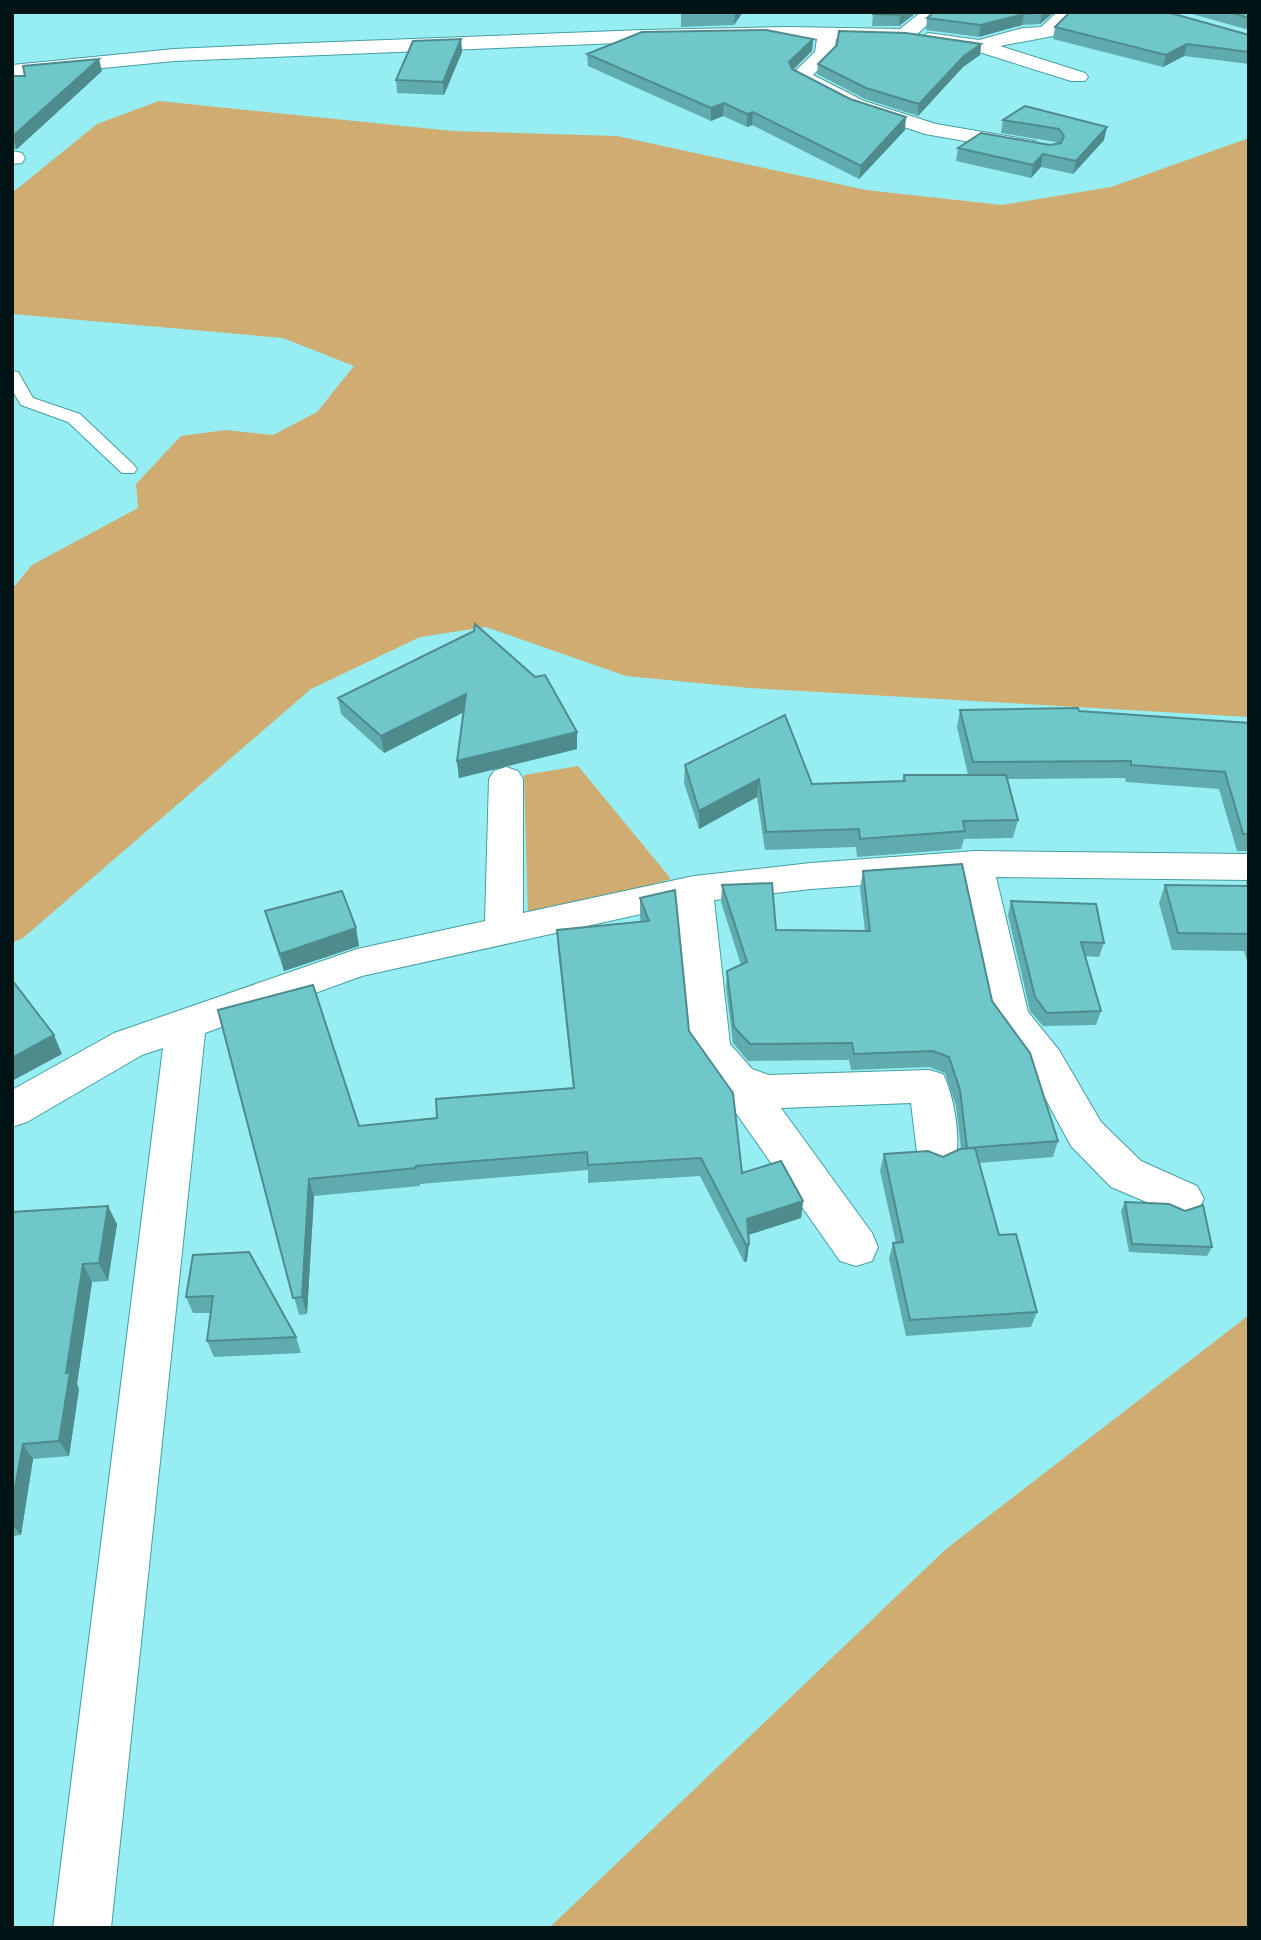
<svg xmlns="http://www.w3.org/2000/svg" width="1261" height="1940" viewBox="0 0 1261 1940" font-family="Arial,sans-serif">
<style>
.green{fill:#cfac72}
.lines{fill:none;stroke-linecap:round;stroke-linejoin:round}
.service-casing{stroke:#459ea1;stroke-width:2}
.minor-casing{stroke:#459ea1;stroke-width:2}
.service{fill:#fff;fill-rule:evenodd}
.minor{fill:#fff;fill-rule:evenodd}
.wall{fill:#60abae}
.shaded-wall{fill:#4e8b8d}
.building{fill:#70c7ca;stroke:#4e8b8d;stroke-width:2}
</style>
<rect width="100%" height="100%" fill="#97eef2"/>
<!-- green -->
<path class="green" d="M159,101l294,30 164,5 249,54 136,15 109,-18 138,-49v579l-500,-29 -123,-12 -140,-49 -66,10 -109,52 -288,249 -11,5v-354l20,-24 106,-57 -2,-24 45,-48 45,-6 47,5 44,-23 37,-46 -71,-28 -271,-24v-121l85,-69z
M578,766l93,113 -143,39 -4,-143z
M1249,1315v613h-700l397,-379z"/>
<g class="lines">
<defs>
<path id="service" d="M12,371l6,1 15,26 47,16 54,51 3,4 -3,4h-12l-54,-51 -47,-17 -9,-15z"/>
<path id="minor" d="M921,12h20l-29,27h-76l-2,15 -21,21 51,26 72,23 99,17 3,5 -3,5 -8,1 -102,-18 -75,-25 -57,-29 -3,-4 25,-24 2,-13 -174,3 -469,19 -162,16v-12l162,-16 108,-5 361,-14 146,-3 111,2z
M1057,12h20l-24,24 -53,10 85,27 3,4 -3,4h-14l-95,-30 -48,-6 -9,-6 9,-6 51,7 44,-12 18,-1z
M12,151l10,2 3,5 -3,5 -10,1z
M506,767l12,4 5,8v134l171,-37 117,-13 164,-12 274,3v26l-253,-3 32,135 31,38 42,72 40,39 56,25 7,13 -7,13 -15,5 -71,-30 -40,-41 -40,-74 -41,-55 -30,-139 -149,11 -97,11 16,144 22,25 17,6 160,-5 14,4c11,21 20,71 10,91l-15,6 -15,-6 -6,-12 -6,-50 -130,5 91,125 6,14 -6,14 -16,5 -16,-5 -149,-212 -14,-143 -315,70 -157,57 -94,895h-58l110,-880 -21,7 -115,67 -15,5v-37l102,-57 243,-84 128,-28 4,-142 5,-8z"/>
</defs>
<!-- service casing -->
<use href="#service" class="service-casing"/>
<!-- minor casing -->
<use href="#minor" class="minor-casing"/>
<!-- service -->
<use href="#service" class="service"/>
<!-- minor -->
<use href="#minor" class="minor"/>
</g>
<!-- wall -->
<path class="wall" d="M681,12h62l-9,13 -53,2z
M917,12l-18,14h-27l1,-12z
M934,12h120l-14,12 -18,1 -43,12 -53,-7 1,-12z
M1185,12h64v18z
M1055,27l194,8v29l-65,-8 -21,11 -110,-28z
M461,39l1,13 -18,43 -47,-2 -1,-13z
M813,39l-1,12 -19,19 112,60 -46,49 -107,-54 -5,2 -24,-11 -12,5 -123,-55 -1,-12z
M981,44l-1,11 -17,12 -45,49 -53,-17 -48,-25 1,-10z
M102,71l-85,78h-5v-73z
M1025,106l79,34 -31,34 -32,-7 -10,11 -75,-17 2,-13 92,-3 8,-1 -2,-2 -55,-9 2,-13z
M474,631l103,101v17l-118,29 -2,-17 7,-49 -80,41 -43,-39 -3,-16z
M960,710l119,1 170,12v128h-12l-18,-62 -93,-7 -1,-4 -117,1 10,41 -5,18 -49,1 -3,10 -104,8 -1,-10 -91,3 -8,-53 -58,32 -15,-46 1,-18 127,19 90,-3 2,-6h64l-11,-48z
M863,871l129,130 66,140 -5,16 -74,6 20,72 38,77 -6,15 -125,9 -17,-77 4,-16h3l-16,-72 4,-17 59,3 18,-8 -5,-43 -11,-33 -16,-6 -78,3 -2,-10 -101,1 -15,-18 -7,-56 1,-16 14,-6 -20,-63 1,-17 54,45 89,1 -5,-43z
M1249,875v92l-5,-16 -72,-1 -13,-47 6,-18 82,1 -1,-3z
M675,890l14,141 53,142 61,28 -2,17 -53,17 -1,26 -3,1 -44,-86 -112,7v-13l-168,14v2l-106,10 -7,118 -8,1 -81,-305 141,116 78,-8 136,-30 -15,-139 -1,-19 84,-8 -1,-5v-19z
M1011,901l93,42 -5,14 -14,-1 16,55 -5,14 -53,1 -13,-15 -22,-96z
M265,911l91,17 3,18 -75,25 -14,-42z
M1125,1202l87,45 -5,9 -78,-4 -8,-41z
M12,1212l105,12 -9,57 -16,1 -15,102 2,5 -10,67 -36,3 -12,76 -9,1z
M193,1255l103,82 5,16 -87,4 -7,-16 4,-28h-18l-7,-16z"/>
<!-- shaded-wall -->
<path class="shaded-wall" d="M735,12h8l-9,13z
M903,12h14l-18,14 1,-11z
M1042,12h12l-14,12 2,-11z
M1024,14l-2,11 -43,12 2,-12z
M461,39l1,13 -18,43 -1,-13z
M813,39l-1,12 -24,23 1,-12z
M981,44l-1,11 -17,12 -45,49 1,-12 45,-48z
M1187,44l-3,12 -21,11 3,-12z
M99,59l3,12 -85,78 -4,-13z
M724,103l-1,13 -12,5v-13z
M753,112l-1,13 -5,2v-13z
M906,117l-1,13 -46,49 2,-13z
M1107,127l-3,13 -31,34 3,-13z
M1043,154l-2,13 -10,11 2,-13z
M466,694l2,16 -84,43 -3,-17z
M577,732v17l-118,29 -2,-17z
M759,779l-2,18 -58,32v-18z
M356,928l3,18 -75,25 -4,-17z
M54,1035l8,19 -50,27v-23z
M309,1179l5,17 -7,118 -5,-17z
M803,1201l-2,17 -56,18 2,-17z
M108,1206l9,18 -9,57 -9,-18z
M749,1244l-2,17 -3,1 2,-17z
M83,1264l9,18 -15,102 2,5 -10,67 -10,-15 7,-68z
M23,1444l10,15 -12,76 -9,-11v-20z"/>
<!-- building -->
<path class="building" d="M874,12h29l-3,3 -27,-1z
M934,12h108l-18,2 -43,11 -54,-7z
M1070,12h97l82,23v17l-62,-8 -21,11 -111,-28z
M1230,12h19v6z
M766,30l47,9 -24,23 3,7 58,30 56,18 -45,49 -108,-54 -6,2 -23,-11 -13,5 -124,-54 55,-22z
M839,31l67,2 75,11 -17,12 -45,48 -53,-16 -48,-24 19,-19z
M461,39l-18,43 -47,-2 17,-39z
M99,59l-86,77h-1v-60h13l-2,-10z
M1025,106l82,21 -31,34 -33,-7 -10,11 -75,-17 23,-15 69,12 11,-2 3,-7 -5,-7 -56,-9z
M475,624l60,53 10,-2 32,57 -120,29 9,-67 -85,42 -43,-38 136,-67z
M1078,708l1,3 170,12v111h-6l-18,-62 -94,-7v-4l-158,1 -13,-52z
M785,715l27,69 93,-3 -1,-6h102l12,45 -55,1 2,10 -105,8 -1,-10 -93,3 -7,-53 -60,32 -14,-46z
M962,864l30,137 38,52 28,88 -91,7 -7,-58 -11,-33 -16,-6 -79,3 -2,-11 -102,1 -16,-17 -7,-56 20,-9 -25,-77 50,-2 4,47 94,1 -7,-60z
M1165,885l84,1v48l-71,-1z
M675,890l14,141 44,62 9,80 39,-12 22,40 -56,18 2,25 -3,1 -45,-87 -113,7 -1,-13 -171,14v2l-107,11 -7,118 -9,1 -75,-288 95,-25 46,141 78,-8 -1,-19 138,-11 -17,-158 92,-9 -9,-23z
M342,891l14,37 -76,26 -15,-43z
M1011,901l85,3 8,39 -23,-1 20,69 -54,2 -12,-16z
M12,980l42,55 -42,23z
M975,1148l24,87 17,-1 21,78 -127,8 -17,-77 10,-1 -19,-88 44,-3 15,6 17,-8z
M1125,1202l44,2 16,7 18,-6 9,42 -80,-3z
M108,1206l-9,57 -16,1 -17,109 4,-1 -11,69 -36,3 -11,60v-292z
M249,1252l47,85 -89,4 6,-45 -27,1 7,-42z"/>
<!-- border -->
<rect width="1261" height="1940" fill="none" stroke="#001415" stroke-width="28"/>
</svg>
